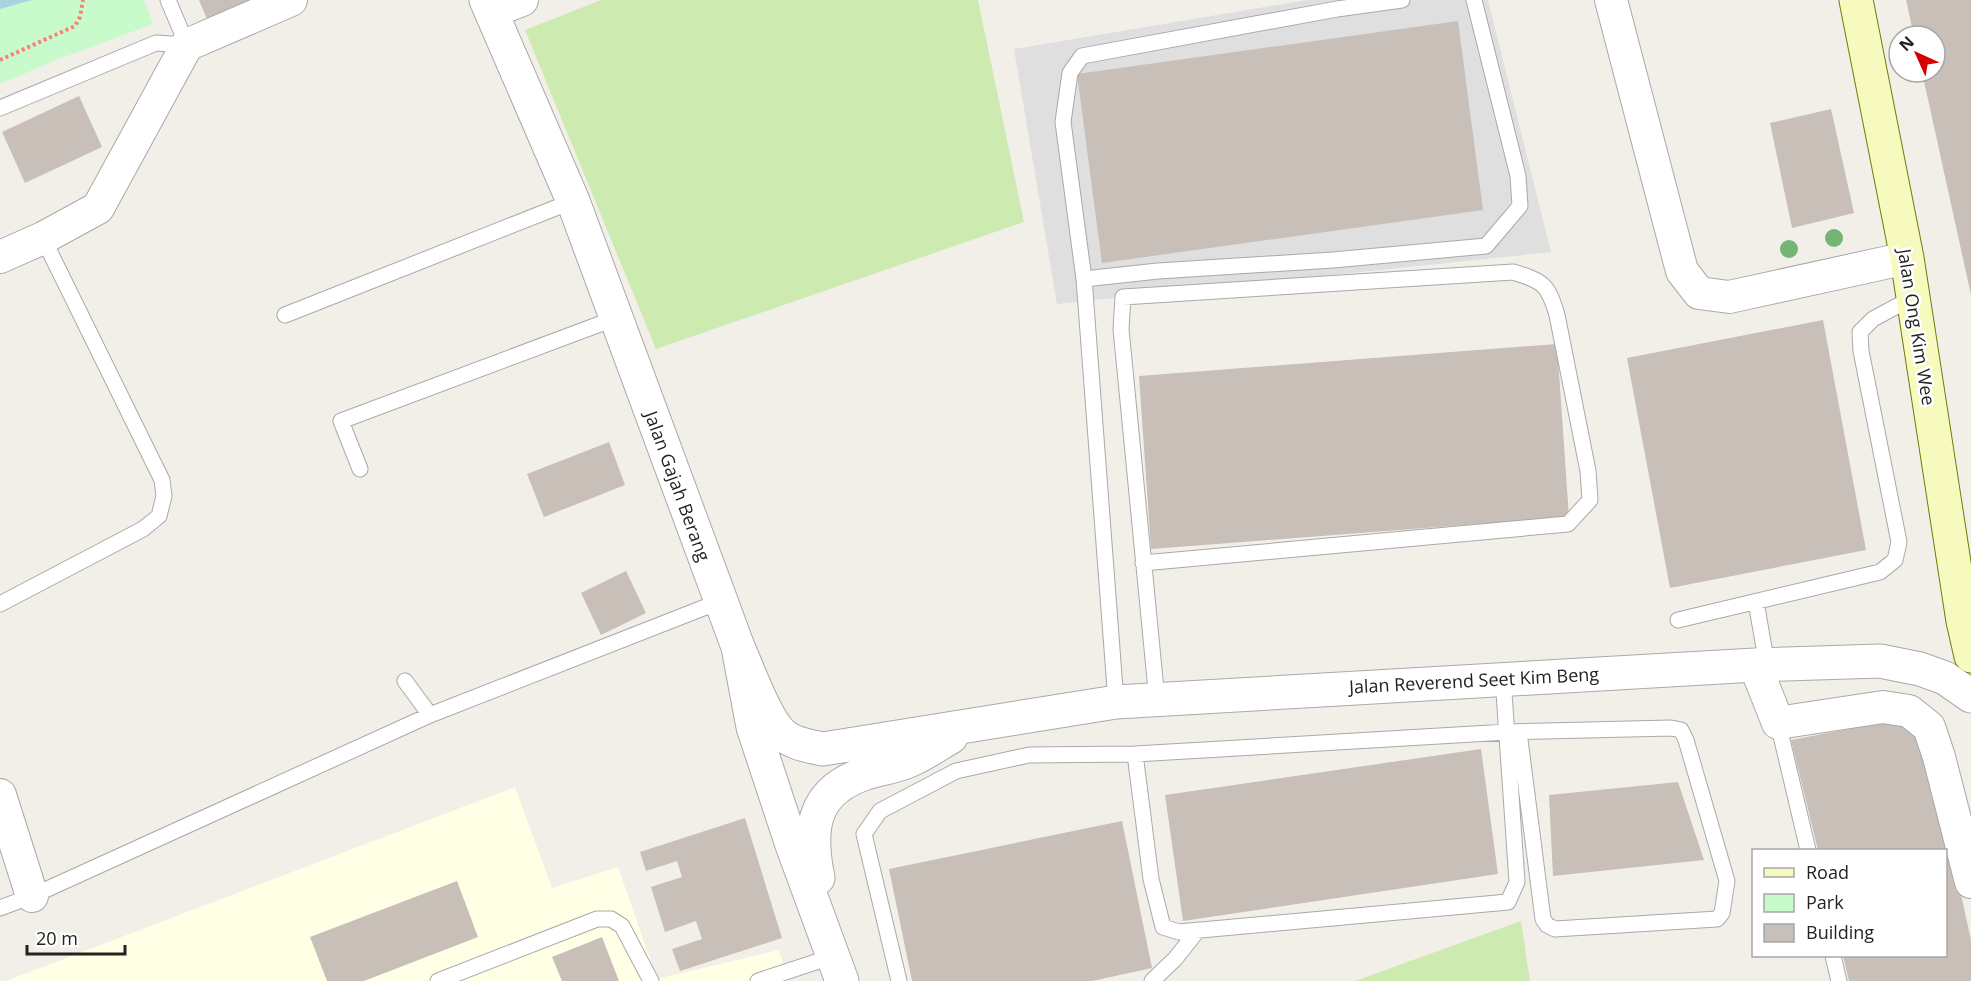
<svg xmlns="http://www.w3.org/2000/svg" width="1971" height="981" viewBox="0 0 1971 981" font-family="'Open Sans',sans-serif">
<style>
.residential{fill:#e0dfdf}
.education{fill:#ffffe5}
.grass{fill:#cdebb0}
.park{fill:#c8facc}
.water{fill:#aad3df}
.building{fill:#c7bfb8}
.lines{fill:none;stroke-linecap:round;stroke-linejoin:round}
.service-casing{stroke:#a9a9a9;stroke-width:17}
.minor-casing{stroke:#a9a9a9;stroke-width:34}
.tertiary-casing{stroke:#a9a9a9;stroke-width:35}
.secondary-casing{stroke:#707d05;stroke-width:35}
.path{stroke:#fa8072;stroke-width:4;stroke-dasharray:3 3;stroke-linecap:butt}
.service{stroke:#fff;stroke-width:15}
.minor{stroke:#fff;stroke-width:32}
.tertiary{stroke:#fff;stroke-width:33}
.secondary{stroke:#f7fabf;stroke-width:33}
.tree{fill:#74b475}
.labels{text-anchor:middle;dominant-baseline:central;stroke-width:5;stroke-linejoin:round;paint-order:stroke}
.street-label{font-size:18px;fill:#222;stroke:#fff}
</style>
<rect width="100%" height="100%" fill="#f2efe9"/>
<!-- residential -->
<path class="residential" d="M1307,0h181l63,252 -494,52 -43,-255z"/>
<!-- education -->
<path class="education" d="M515,787l37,101 66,-21 39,112 122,-29 10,31h-783z"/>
<!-- grass -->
<path class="grass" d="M601,0h377l46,222 -368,127 -131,-319z
M1521,921l9,60h-175z"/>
<!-- park -->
<path class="park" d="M0,0h144l9,24 -99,37 -54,23z"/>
<!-- water -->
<path class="water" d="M0,0h32l-32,9z"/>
<!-- building -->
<path class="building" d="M199,0h51l-43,19z
M1906,0h65v295l-49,-223h13v-36h-21z
M1458,21l25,189 -381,53 -25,-189z
M79,96l23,51 -77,36 -23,-51z
M1831,109l23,104 -62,15 -22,-105z
M1823,320l43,230 -196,38 -43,-230z
M1557,344l12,173 -418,32 -12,-173z
M609,442l16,43 -81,32 -17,-43z
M626,571l20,42 -45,22 -20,-42z
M1901,719l25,16 45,205v41h-122l-6,-25h103v-106h-128l-27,-110z
M1481,749l17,125 -315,47 -18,-126z
M1678,782l26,78 -151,16 -4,-81z
M745,818l37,120 -102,33 -8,-22 30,-10 -6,-18 -31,11 -14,-45 31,-10 -5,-16 -31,10 -6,-19z
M1122,821l30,147 -60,13h-180l-23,-112z
M457,881l21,56 -114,44h-37l-17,-44z
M602,937l17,44h-57l-10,-24z"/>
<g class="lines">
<defs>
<path id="service" d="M0,108l156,-65 31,2 -19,-45
M1084,279l74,-8 175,-11 153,-14 34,-40 -2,-30 -44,-176
M285,315l288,-114
M360,469l-19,-48 275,-103
M1143,563l425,-39 22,-24 -2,-29 -31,-156c-9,-31 -14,-34 -44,-43l-390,25 -2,32 36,371
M1756,602l11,63
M0,604l143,-75 16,-13 5,-20 -2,-16 -119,-242
M1678,620l202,-48 15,-12 4,-18 -38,-191 -1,-19 13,-13 39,-21
M405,681l25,34
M1116,702l-32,-423 -21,-157 7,-49 12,-17 255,-47 65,-9
M1778,723l30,127
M1135,754l16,125 12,48 16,5 329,-30 9,-20 -14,-204
M0,908l32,-12 398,-181 291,-114
M1833,956l6,25
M438,981l159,-62h14l11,7 29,55
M758,981l76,-25
M899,981l-35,-147 16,-23 76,-40 73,-16 106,-1 372,-22 164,-4 10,2 5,10 41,141 -5,32 -5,6 -162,10 -8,-4 -4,-6 -24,-187
M1152,981l23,-22 23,-29"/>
<path id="minor" d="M1611,0l71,271 17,22 30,4 178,-39
M491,12l31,-12
M0,257l43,-19 55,-30 89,-163 104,-45
M1755,665l23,58 105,-16 26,4 20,16 10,30 32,125
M0,795l32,101"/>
<path id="tertiary" d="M486,0l87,201 165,446 15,80 39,118 50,136
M738,647c10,22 26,69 42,85 10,11 28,14 43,17l293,-47 639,-37 125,-4 40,8 25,9 26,18
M818,878c-10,-50 -6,-87 48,-105 13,-4 27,-6 40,-11 16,-6 31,-17 45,-25"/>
<path id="secondary" d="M1856,0l51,258 56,363 8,35"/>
</defs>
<!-- service casing -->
<use href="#service" class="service-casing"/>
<!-- minor casing -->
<use href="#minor" class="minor-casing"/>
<!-- tertiary casing -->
<use href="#tertiary" class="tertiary-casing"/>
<!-- secondary casing -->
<use href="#secondary" class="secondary-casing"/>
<!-- path -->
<path class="path" d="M0,60l75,-34 5,-9 3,-17"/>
<!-- service -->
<use href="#service" class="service"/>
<!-- minor -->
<use href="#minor" class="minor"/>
<!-- tertiary -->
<use href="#tertiary" class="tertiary"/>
<!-- secondary -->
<use href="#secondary" class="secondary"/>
</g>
<!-- trees -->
<g class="tree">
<circle cx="1834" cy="238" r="9"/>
<circle cx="1789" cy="249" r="9"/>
</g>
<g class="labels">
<!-- street labels -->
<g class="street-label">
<text transform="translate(1917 327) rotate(81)">Jalan Ong Kim Wee</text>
<text transform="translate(678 486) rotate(70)">Jalan Gajah Berang</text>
<text transform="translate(1474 680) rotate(-3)">Jalan Reverend Seet Kim Beng</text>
</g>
</g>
<!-- legend -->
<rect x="1752" y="849" width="195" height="108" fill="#ffffff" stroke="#a7a7a7" stroke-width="1.5"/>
<rect x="1764" y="868" width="30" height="9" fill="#f7fabf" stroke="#a7a7a7" stroke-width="1.5"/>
<text x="1806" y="879" font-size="18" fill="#222222">Road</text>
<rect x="1764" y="894" width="30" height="18" fill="#c8facc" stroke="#a7a7a7" stroke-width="1.5"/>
<text x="1806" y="909" font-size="18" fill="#222222">Park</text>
<rect x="1764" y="924" width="30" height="18" fill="#c7bfb8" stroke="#a7a7a7" stroke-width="1.5"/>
<text x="1806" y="939" font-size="18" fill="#222222">Building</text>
<!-- north arrow -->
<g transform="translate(1917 54) rotate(315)"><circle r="28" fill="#ffffff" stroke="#a7a7a7" stroke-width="1.5"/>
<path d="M0-4.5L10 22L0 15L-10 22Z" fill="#d40000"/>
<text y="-9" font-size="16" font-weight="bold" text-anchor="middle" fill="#222222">N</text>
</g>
<!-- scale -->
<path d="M27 945v9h98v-9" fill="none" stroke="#222222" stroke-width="3"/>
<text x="36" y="945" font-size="18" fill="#222222" stroke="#ffffff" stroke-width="4.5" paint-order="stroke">20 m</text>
</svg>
